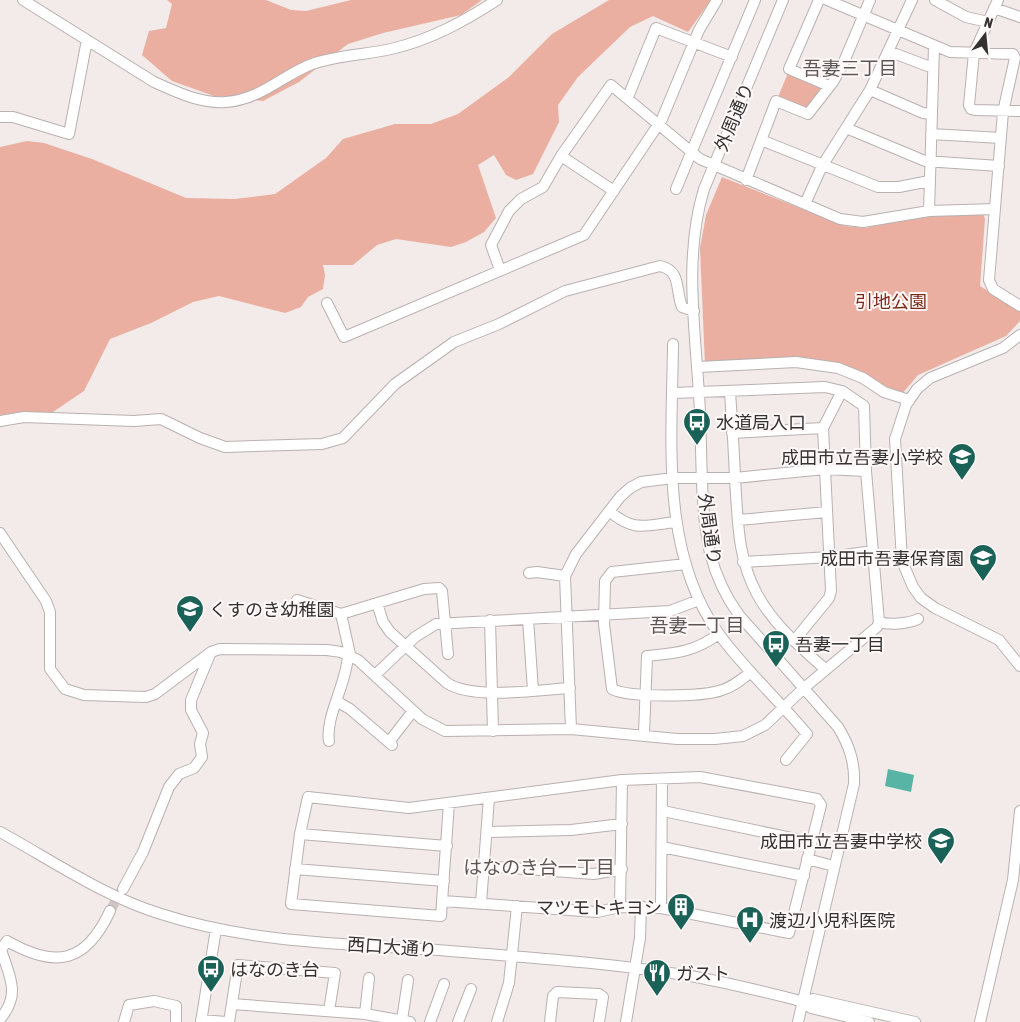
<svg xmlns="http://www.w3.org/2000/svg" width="1020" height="1022" viewBox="0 0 1020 1022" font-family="'Asap Condensed','Noto Sans JP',sans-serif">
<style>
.green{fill:#eaafa1}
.water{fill:#58b5a5}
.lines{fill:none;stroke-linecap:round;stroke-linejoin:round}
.minor-tunnel{stroke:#cdc6c4;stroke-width:10;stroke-dasharray:10 5;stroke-linecap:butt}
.minor-casing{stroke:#b9b1b0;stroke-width:12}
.minor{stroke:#fff;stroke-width:10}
.labels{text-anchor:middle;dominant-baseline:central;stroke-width:4;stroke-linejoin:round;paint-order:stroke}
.street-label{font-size:18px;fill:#343131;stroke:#fef9f8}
.park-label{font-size:18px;fill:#7e2916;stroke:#fef9f8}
.poi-label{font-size:18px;fill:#343131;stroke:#fef9f8;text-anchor:start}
.neighbourhood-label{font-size:19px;fill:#5d5654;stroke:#fef9f8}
</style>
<rect width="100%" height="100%" fill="#f3ebe9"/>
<!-- green -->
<path class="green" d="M167,0h99l25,10 15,1 45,-11h131l-21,15 -78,18 -35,11 -49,38 -36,19 -49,-5 -42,-15 -30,-26 7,-24 17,-3 6,-24z
M609,0h102l-23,32 -35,-16 -23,11 -52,50 -20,28 1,17 -26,52 -17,6 -10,-5 -12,-20 -16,10 18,53 -12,14 -18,10 -15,5 -55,-8 -19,6 -24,20h-30l2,10 -2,14 -15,8 -7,10 -16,6 -66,-17 -26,6 -42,21 -41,16 -26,52 -31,21 -53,3v-268l27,-6 17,2 48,16 94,39 49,1 40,-5 51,-36 17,-19 52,-15h36l27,-10 51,-37 43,-43z
M788,73l32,15v3l-13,17 -29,-11z
M722,177l123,49 21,2 46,-13 71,-1 2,5 -5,67 40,25v10l-14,15 -88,39 -16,19 -62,-30 -135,1 -5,-117 6,-33z"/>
<!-- water -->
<path class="water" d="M888,769l26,6 -3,17 -26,-6z"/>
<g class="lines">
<!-- minor-tunnel -->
<path class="minor-tunnel" d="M110,911l12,-21"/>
<defs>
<path id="minor" d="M23,0l131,82c22,10 47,22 72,20 36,-3 55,-26 86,-38 26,-9 52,-9 79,-15 39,-9 72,-27 106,-49
M783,0l-79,189c-22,72 -7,150 -4,224 2,45 0,95 10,140 6,23 15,43 29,62l99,112c11,18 17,35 16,57l-56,238
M819,0l-30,69 40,17
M827,0l123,52 63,2 2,4 -12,54 -14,168 4,9 27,17
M935,0l31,17 22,5
M998,0l-24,53 -5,52 2,4 4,1 45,1
M994,8l26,9
M888,51l45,17
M870,90l53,23 8,1
M628,97l28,-69 76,29
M0,117h13l56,17 18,-94
M846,128l79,33 74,5
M931,134l70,4
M761,140l117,47h21l30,-6
M561,156l53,35
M746,180l30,-79 32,13 25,-32 10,-18 27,-64
M676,189l79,-189
M805,204l17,-38 48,-76 42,-90
M929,211l5,-165
M500,270l-9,-25 18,-34 12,-12 22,-12 18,-31 50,-71 89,74 140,60 23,3 66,-11 66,-2
M327,303l17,34 240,-102 78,-116 37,-89 18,-30
M1020,335l-17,13 -73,30 -13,11 -11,16 -11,34 7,122 11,26 8,11 14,10 64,32 21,26
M673,344c-1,95 -13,209 46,290 26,36 60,66 88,100l-21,26
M698,367l98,-5 42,6 25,10 21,14 25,8
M730,392c2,29 4,58 5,87 3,40 2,78 22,115 16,30 43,53 68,75
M0,421l24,-4 110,4 27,-2 39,19 25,9 97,-3 21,-6 52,-54 59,-42 45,-18 66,-33 95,-25c22,5 15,24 22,41l12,4
M732,433l91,-5
M609,511c26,22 36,14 67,11
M738,520l89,-8
M0,533l46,68 4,11v57l15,20 19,6 62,2 9,-3 56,-42 9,-3 107,1 14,2 17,8 64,59 23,12 126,-2 106,10h38l28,-3 22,-11 39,-37 73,-61 2,-5 -13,-151 -2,-65 -22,-15 -17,-4 -152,6
M743,562l87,-5 43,-6
M686,564l-74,8 -7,9 -1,43 8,65c17,9 91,8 110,1 11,-3 20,-11 29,-18
M529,573l8,-1 28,4
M297,600l44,14 83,-25 15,-1 3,3 6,63
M377,603l6,19 7,10 57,51c26,17 91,7 123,5
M528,619l5,71
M490,620l3,111
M879,622c10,3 29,2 39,-3
M794,641l35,-43 2,-7 -8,-163 19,-37
M375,675l40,-38 21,-13 234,-13 29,-11
M338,702l12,7 42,36
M571,729l-6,-153 11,-22 44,-57 10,-9 11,-6 32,-4h62l90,-9 41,2
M644,734l3,-78c30,-3 47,-4 72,-22
M329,741c-4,-24 18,-58 19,-86l2,-1 -9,-40
M389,742l24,-31
M663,811l148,31
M0,832c53,29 103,64 161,82 90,29 184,30 277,36 82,7 165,12 246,25 37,6 73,15 109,24l10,3 8,6 58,14
M488,832l83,-2 51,-6
M300,834l147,12
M662,847l142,29
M807,859l27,7
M484,866l110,8 28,-5
M295,869l149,12
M123,889l20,-37 26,-65 10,-13 15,-6 8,-11 -2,-13 3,-11 -12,-23v-10l20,-48
M443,901l154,11 23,-5 41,1 128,25 32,-128 -4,-6 -117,-22 -78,3 -213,28 -101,-11 -8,37 -9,70 150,12 8,-113
M481,903l8,-105
M620,907l2,-127
M661,908l1,-129
M803,1002l10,-3 102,23
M232,1004l133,10 45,8
M365,1014l4,-36
M0,1019c21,-24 10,-42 1,-69l6,-9c49,28 79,22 103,-30
M201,1020l25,2
M402,1020l6,-40
M124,1022l5,-17 25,-4 22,5v16
M201,1022l15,-93
M229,1022l9,-57 97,8 -6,38
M430,1022l14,-38
M458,1022l13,-33
M497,1022l12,-39 8,-77
M550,1022l3,-26 4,-4 42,2 4,3 -4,25
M626,1022l14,-84 1,-32
M980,1022l33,-142 7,-69"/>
</defs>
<!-- minor casing -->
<use href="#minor" class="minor-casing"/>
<!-- minor -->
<use href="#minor" class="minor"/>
</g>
<!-- icons -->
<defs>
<symbol id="bus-pin" viewBox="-11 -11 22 30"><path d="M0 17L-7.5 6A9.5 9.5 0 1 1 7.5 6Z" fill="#1a6257" stroke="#fef9f8"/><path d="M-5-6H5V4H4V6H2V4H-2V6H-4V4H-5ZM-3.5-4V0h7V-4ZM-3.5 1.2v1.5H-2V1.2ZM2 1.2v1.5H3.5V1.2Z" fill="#fff"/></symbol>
<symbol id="school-pin" viewBox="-11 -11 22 30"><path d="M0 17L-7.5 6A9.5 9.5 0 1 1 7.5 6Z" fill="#1a6257" stroke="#fef9f8"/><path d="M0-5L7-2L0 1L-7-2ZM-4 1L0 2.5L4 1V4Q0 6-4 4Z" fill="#fff"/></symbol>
<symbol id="building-pin" viewBox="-11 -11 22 30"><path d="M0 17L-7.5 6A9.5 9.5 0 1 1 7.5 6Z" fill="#1a6257" stroke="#fef9f8"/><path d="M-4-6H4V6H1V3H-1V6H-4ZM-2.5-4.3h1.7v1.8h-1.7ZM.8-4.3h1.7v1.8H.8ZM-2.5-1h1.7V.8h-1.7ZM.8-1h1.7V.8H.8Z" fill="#fff"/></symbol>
<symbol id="hospital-pin" viewBox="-11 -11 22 30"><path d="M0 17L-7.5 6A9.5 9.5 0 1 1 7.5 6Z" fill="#1a6257" stroke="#fef9f8"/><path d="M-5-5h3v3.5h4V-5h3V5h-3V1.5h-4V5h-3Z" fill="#fff"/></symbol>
<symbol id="restaurant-pin" viewBox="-11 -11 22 30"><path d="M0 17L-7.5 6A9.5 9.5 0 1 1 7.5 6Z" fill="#1a6257" stroke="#fef9f8"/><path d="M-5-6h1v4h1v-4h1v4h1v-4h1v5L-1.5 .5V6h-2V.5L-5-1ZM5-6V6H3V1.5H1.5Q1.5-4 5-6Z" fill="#fff"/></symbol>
</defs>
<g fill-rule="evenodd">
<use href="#bus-pin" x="681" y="406" width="32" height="43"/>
<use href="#school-pin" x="946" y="441" width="32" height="43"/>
<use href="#school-pin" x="967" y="542" width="32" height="43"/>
<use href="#school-pin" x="174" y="593" width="32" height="43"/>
<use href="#bus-pin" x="760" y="628" width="32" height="43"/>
<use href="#school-pin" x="925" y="825" width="32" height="43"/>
<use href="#building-pin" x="665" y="891" width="32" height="43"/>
<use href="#hospital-pin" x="734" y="904" width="32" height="43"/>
<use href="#bus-pin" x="195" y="953" width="32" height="43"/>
<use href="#restaurant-pin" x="641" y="957" width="32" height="43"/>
</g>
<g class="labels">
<!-- street labels -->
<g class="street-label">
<text transform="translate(734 117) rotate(-67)">外周通り</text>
<text transform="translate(710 529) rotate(82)">外周通り</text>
<text transform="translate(392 947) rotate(4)">西口大通り</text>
</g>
<!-- park labels -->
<g class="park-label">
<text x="891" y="301">引地公園</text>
</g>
<!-- poi labels -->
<g class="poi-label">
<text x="716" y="422">水道局入口</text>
<text x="943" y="457" text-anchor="end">成田市立吾妻小学校</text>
<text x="964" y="558" text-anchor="end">成田市吾妻保育園</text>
<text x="209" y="609">くすのき幼稚園</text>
<text x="795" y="644">吾妻一丁目</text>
<text x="922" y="841" text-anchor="end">成田市立吾妻中学校</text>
<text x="662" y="907" text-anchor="end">マツモトキヨシ</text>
<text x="769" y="920">渡辺小児科医院</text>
<text x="230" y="969">はなのき台</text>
<text x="676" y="973">ガスト</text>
</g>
<!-- neighbourhood labels -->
<g class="neighbourhood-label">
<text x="850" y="68">吾妻三丁目</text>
<text x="697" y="625">吾妻一丁目</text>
<text x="539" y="867">はなのき台一丁目</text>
</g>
</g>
<!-- north arrow -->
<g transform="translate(985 35) rotate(16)" stroke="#fef9f8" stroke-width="4" paint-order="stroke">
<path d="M0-4L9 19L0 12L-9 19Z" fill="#343131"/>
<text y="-8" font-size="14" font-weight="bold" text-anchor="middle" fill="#343131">N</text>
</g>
</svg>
